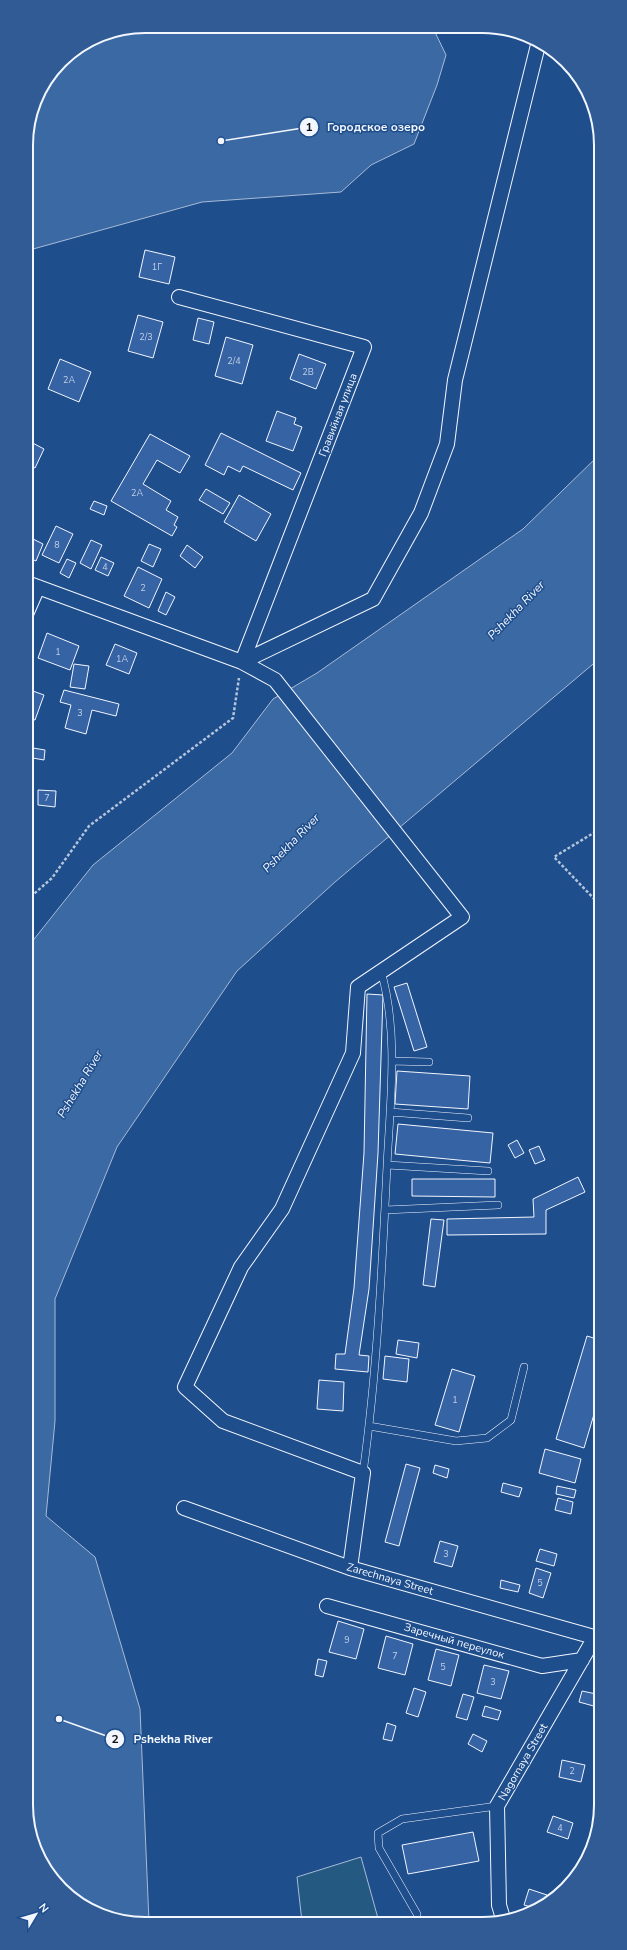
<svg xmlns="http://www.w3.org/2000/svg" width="627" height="1950" viewBox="0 0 627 1950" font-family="'Nunito Sans',sans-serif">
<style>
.green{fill:#245a82;stroke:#a8bbd7}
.water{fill:#3b69a3;stroke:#a8bbd7}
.building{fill:#3563a3;stroke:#f2f6ff}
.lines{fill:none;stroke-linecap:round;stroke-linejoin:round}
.service-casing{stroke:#f2f6ff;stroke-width:8}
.minor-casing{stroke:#f2f6ff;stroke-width:16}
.path{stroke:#b3c4dc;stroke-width:2.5;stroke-dasharray:3 2;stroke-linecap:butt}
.service{stroke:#1f4e8c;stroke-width:7}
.minor{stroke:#1f4e8c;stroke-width:14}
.labels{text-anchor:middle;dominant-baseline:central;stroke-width:3;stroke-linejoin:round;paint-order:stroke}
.number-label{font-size:9px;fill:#c3d1e8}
.street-label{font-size:11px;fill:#f2f6ff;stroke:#1f4e8c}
.water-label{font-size:12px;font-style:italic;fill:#f2f6ff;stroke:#1f4e8c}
.rim{fill:none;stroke:#f2f6ff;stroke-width:2}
.leader{fill:none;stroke:#f2f6ff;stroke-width:1.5}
.callout-dot{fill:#f2f6ff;stroke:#1f4e8c;stroke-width:1.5}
.mark-label{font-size:12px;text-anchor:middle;font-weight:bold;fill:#111}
.callout-label{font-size:12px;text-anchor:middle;font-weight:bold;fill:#f2f6ff;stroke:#1f4e8c;stroke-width:3;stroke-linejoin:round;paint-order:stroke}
</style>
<rect width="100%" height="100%" fill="#1f4e8c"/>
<!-- green -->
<path class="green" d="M361,1857l18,65h-77l-5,-45z"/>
<!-- water -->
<path class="water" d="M148,26l285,2 13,27 -9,30 -23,59 -43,21 -30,27 -139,10 -176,49v-113l9,-39 26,-38 39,-26z
M599,455v204l-264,223 -98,89 -120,176 -62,152v122l-9,95 49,41 45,152 9,213h-27l-30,-10 -31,-23 -23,-31 -10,-30 -1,-880 66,-83 139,-112 41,-54 44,-26 206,-144z"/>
<!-- building -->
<path class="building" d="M145,250l30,7 -6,27 -30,-7z
M138,315l25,7 -10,36 -25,-7z
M198,318l16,4 -5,22 -16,-4z
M226,337l27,8 -11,39 -27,-8z
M299,354l27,10 -10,25 -26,-10z
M60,359l31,13 -12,30 -31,-13z
M277,411l19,7 -2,6 8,3 -9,24 -27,-10z
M221,433l80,40 -8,17 -50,-24 -3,6 -12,-6 -4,9 -19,-10z
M150,434l40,22 -10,17 -23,-13 -14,24 28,17 -5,9 12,7 -4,8 3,2 -5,9 -61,-35z
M27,440l17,9 -9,19 -8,-4z
M206,489l24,14 -7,11 -24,-14z
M239,495l32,19 -15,27 -32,-19z
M94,501l13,5 -3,9 -14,-6z
M56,526l17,8 -14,29 -17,-8z
M33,539l10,5 -7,17 -9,-4z
M91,540l11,5 -11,24 -11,-6z
M149,544l12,5 -8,18 -12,-6z
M187,545l16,12 -8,11 -15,-12z
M101,557l13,6 -6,13 -13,-6z
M67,559l9,4 -7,15 -9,-5z
M138,567l24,12 -13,29 -25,-12z
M166,592l9,5 -9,18 -8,-4z
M47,633l32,13 -9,24 -32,-12z
M115,644l22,9 -8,21 -23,-9z
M74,664l15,2 -4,23 -15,-2z
M30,690l14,5 -9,25 -8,-2v-18z
M64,690l55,14 -3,12 -24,-6 -6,24 -21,-6 6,-23 -11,-3z
M27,747l18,3 -1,10 -17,-3z
M38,790l18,1 -1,16 -17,-2z
M407,983l20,64 -13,4 -20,-64z
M367,994l16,1 -5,158 -9,136 -10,66 10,1 -1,16 -33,-3 1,-15h9l9,-66 10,-135z
M397,1071l73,5 -2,33 -73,-5z
M398,1124l95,9 -3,30 -95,-9z
M517,1140l7,13 -9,5 -7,-13z
M539,1146l6,14 -10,4 -6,-14z
M578,1177l7,15 -39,18v24l-99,1v-16l87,-2 -1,-18z
M412,1179h83v18l-83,-1z
M431,1219l13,1 -9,67 -12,-2z
M587,1336l13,4v54l-16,54 -28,-9z
M398,1340l21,3 -2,15 -21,-4z
M385,1356l24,3 -2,23 -24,-3z
M452,1369l23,7 -16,56 -24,-7z
M319,1380l25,2 -1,29 -26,-2z
M545,1449l36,10 -6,24 -36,-10z
M406,1464l14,4 -21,78 -14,-4z
M435,1465l14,4 -2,9 -14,-5z
M503,1483l19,5 -3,9 -18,-5z
M557,1486l19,4 -2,8 -18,-4z
M558,1498l15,4 -2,12 -16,-4z
M440,1541l18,5 -6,21 -18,-5z
M540,1549l17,5 -3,12 -18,-5z
M536,1568l15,5 -8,25 -14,-5z
M501,1580l19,5 -2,7 -18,-4z
M338,1621l26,8 -8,30 -27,-7z
M386,1636l27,8 -8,31 -27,-7z
M436,1649l23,6 -8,31 -23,-6z
M318,1659l9,2 -4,16 -8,-2z
M484,1665l25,6 -8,28 -24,-6z
M414,1688l12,4 -8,25 -12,-4z
M582,1691l19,4v13l-22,-6z
M463,1694l11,3 -7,23 -11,-3z
M485,1706l16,5 -3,9 -16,-4z
M387,1723l9,3 -4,15 -9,-2z
M473,1734l14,7 -5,11 -14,-8z
M562,1760l23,5 -4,17 -22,-5z
M553,1816l20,7 -5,16 -21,-7z
M473,1832l6,29 -71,13 -6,-29z
M529,1889l18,6 -6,13 -3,1 -14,-4z"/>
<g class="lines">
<defs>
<path id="service" d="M392,1061l37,1
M390,1112l78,6
M387,1165l101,6
M385,1210l113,-5
M369,1426l87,15 31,-3 24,-18 13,-53
M363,1473c14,-101 19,-205 24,-307 3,-64 12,-132 -6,-195
M417,1914l-38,-66 -1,-15 24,-14 95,-13"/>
<path id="minor" d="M179,297l185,50 -122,315
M27,583l215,79 33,18 187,237 -104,70 -5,66 -71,156 -41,58 -56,120 38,34 140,52 -13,95
M27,612l11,-25
M242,662l131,-63 48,-86 26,-69 8,-64 84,-339
M184,1508l166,60 251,71
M327,1606l215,60 40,-6
M504,1922l-5,-17 -2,-99 98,-169"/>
</defs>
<!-- service casing -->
<use href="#service" class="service-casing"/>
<!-- minor casing -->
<use href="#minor" class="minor-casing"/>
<!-- path -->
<path class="path" d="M600,829l-46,28 46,48
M27,900l25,-22 37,-52 144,-108 6,-40"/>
<!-- service -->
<use href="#service" class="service"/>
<!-- minor -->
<use href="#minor" class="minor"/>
</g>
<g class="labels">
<!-- number labels -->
<g class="number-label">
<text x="157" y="267">1Г</text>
<text x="146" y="337">2/3</text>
<text x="234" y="361">2/4</text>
<text x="308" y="372">2В</text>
<text x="69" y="380">2А</text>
<text x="137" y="493">2А</text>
<text x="57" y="545">8</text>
<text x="105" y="567">4</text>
<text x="143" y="588">2</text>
<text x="58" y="652">1</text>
<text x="122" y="659">1А</text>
<text x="80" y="713">3</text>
<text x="47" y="798">7</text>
<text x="455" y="1400">1</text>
<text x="446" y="1554">3</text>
<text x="540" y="1583">5</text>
<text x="347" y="1640">9</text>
<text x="395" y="1656">7</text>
<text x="443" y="1667">5</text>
<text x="493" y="1682">3</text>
<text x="572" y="1771">2</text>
<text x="560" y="1828">4</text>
</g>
<!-- street labels -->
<g class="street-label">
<text transform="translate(338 415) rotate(-69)">Гравийная улица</text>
<text transform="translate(390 1579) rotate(16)">Zarechnaya Street</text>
<text transform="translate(454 1641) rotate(16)">Заречный переулок</text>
<text transform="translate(523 1762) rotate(-60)">Nagornaya Street</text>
</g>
<!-- water labels -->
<g class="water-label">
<text transform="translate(516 610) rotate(-46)">Pshekha River</text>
<text transform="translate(291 843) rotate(-46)">Pshekha River</text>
<text transform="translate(80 1084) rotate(-59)">Pshekha River</text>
</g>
</g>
<!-- crop -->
<path d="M0 0H627V1950H0ZM145 33H482A112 112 0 0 1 594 145V1805A112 112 0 0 1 482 1917H145A112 112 0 0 1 33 1805V145A112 112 0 0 1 145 33Z" fill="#305b95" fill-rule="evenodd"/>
<path class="rim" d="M145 33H482A112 112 0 0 1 594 145V1805A112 112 0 0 1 482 1917H145A112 112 0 0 1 33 1805V145A112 112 0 0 1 145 33Z"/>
<!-- callouts -->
<path class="leader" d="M221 141L309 127M59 1719L115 1739"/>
<g class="callout-dot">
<circle cx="221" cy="141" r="4"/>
<circle cx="59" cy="1719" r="4"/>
<circle cx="309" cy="127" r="10"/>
<circle cx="115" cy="1739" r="10"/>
</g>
<g class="mark-label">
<text x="309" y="131">1</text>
<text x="115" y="1743">2</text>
</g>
<g class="callout-label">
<text x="376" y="131">Городское озеро</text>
<text x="173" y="1743">Pshekha River</text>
</g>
<!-- north arrow -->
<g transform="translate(36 1914) rotate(52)" stroke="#1f4e8c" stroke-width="3" paint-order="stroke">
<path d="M0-3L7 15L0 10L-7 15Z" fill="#f2f6ff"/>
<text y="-6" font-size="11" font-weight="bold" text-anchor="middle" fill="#f2f6ff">N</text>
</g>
</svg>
